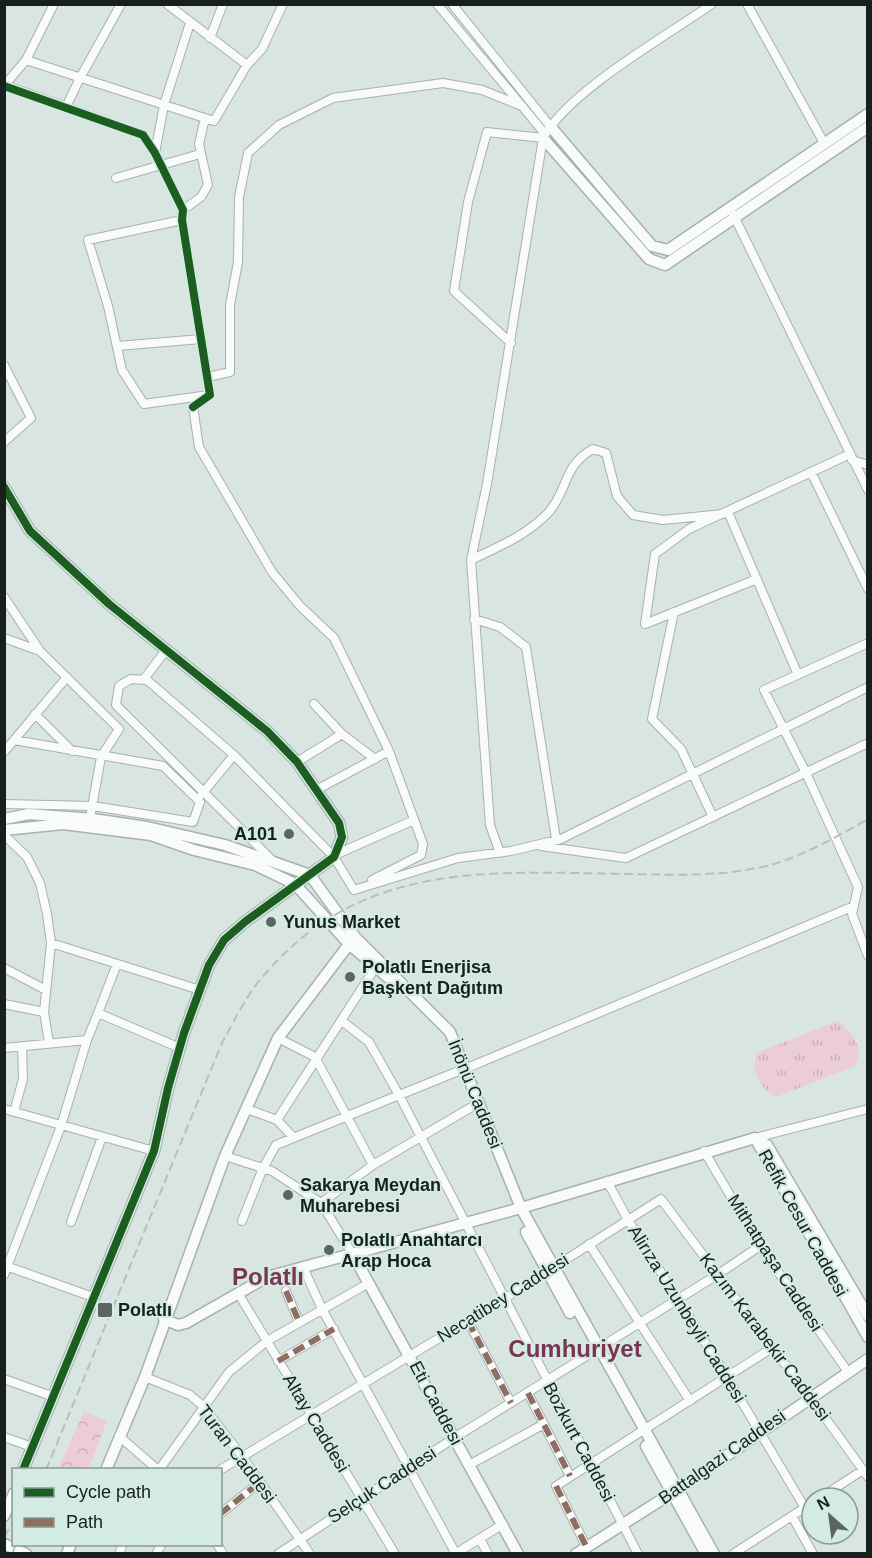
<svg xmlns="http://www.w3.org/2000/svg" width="872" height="1558" viewBox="0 0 872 1558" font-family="Arial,sans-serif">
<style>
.grass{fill:url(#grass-tufts)}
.park{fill:url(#park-crowns)}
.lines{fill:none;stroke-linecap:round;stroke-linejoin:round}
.street-casing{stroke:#a8b1ae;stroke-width:10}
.secondary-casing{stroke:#a8b1ae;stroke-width:13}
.street{stroke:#f9fbfa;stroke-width:8}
.secondary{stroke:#f9fbfa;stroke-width:10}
.rail{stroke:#babdbc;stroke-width:2;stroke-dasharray:9 4.5;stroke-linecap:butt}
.quiet{stroke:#8d6e63;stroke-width:6;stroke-dasharray:12 6;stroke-linecap:butt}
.cycleway-casing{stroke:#d3ebe3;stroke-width:11}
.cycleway{stroke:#1b5e20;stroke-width:8}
.poi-dot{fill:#5b6562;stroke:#d3ebe3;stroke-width:2}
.labels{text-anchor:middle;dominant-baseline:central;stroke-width:4.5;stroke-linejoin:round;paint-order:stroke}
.poi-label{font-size:18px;font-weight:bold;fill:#17201d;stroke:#d3ebe3;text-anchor:start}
.street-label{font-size:18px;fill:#17201d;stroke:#d3ebe3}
.district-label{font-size:24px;font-weight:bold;fill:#793653;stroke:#d3ebe3}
</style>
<defs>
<pattern id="grass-tufts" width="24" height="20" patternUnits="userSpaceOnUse" patternTransform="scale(1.5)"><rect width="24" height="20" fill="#edccd9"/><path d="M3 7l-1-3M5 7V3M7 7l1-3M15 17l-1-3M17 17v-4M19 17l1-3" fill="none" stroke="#caafba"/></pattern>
<pattern id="park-crowns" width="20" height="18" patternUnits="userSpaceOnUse" patternTransform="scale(1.5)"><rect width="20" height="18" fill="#edccd9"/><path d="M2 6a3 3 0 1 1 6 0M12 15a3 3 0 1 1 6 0" fill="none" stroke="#caafba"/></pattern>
</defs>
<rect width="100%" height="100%" fill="#d9e5e1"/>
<!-- grass -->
<path class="grass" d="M837,1021c15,9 28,28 18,45l-79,31c-17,-8 -25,-27 -19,-44z"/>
<!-- park -->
<path class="park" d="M84,1412l23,9 -19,48h-30z"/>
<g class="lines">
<defs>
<path id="street" d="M167,4l80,61
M437,4l84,101
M452,4l98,122
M747,4l77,139
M210,38l13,-34
M26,60l188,61 33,-56 15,-16 21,-45
M5,85l138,50 12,18 28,57 -1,10 28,175 -17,12 6,40 73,125 28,34 34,32 55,113 34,93 -2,11 -49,25
M4,86l22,-26 28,-56
M66,107l14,-29 41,-74
M155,153l9,-48 26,-82
M116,178l84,-24
M183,210l18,-13 7,-12 -9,-41 6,-26
M733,214l135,276
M182,220l-94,20 20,66 14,64 22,34 65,-9
M511,343l-57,-52 14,-89 19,-70 56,6
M118,346l83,-7
M4,365l27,53 -27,24
M208,377l22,-5v-67l8,-43 1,-65 9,-44 31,-28 54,-27 110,-15 39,7 40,16 23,28
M852,460l16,5
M811,472l57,117
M728,512l70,163
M471,560l16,-76 56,-346c27,-48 122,-101 169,-134
M757,579l-112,45 10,-70 34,-25 161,-75
M4,597l36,54
M674,612l-22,107 29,30 32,68
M474,619l26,8 26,20 30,192
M4,638l36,13 79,78 -18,28 -11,61
M868,643l-104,47 42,83 52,114 -6,27 16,42
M144,679l22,-29
M314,704l28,30 33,25
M35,714l37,37
M4,752l63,-75
M297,762l45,-28
M318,789l71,-38
M202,794l32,-39
M4,804l89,2 100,16 7,-20 -37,-36 -149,-26
M4,835l23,22 13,26 7,31 4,29 -7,69 5,31
M541,846l85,12 242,-115
M500,853l-10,-28 -19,-265c27,-13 56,-25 77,-47 20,-22 15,-48 45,-64l13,4 11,43 16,19 30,5 60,-6
M337,854l77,-34
M271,859l-155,-154 3,-19 12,-7 16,1 87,75 100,102 20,33 104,-32 53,-7 50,-12 307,-152
M51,943l149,47
M4,968l42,22
M4,1004l40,8
M98,1013l19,-49
M342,1021l27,21 30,53 239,459
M278,1038l37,19 58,108
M4,1048l83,-8 11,-27 82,35
M467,1068l387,-162
M4,1109l150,42
M247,1109l30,11 16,17
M14,1112l9,-33 -1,-33
M277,1120l98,-152
M755,1138l113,-29
M704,1151l56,95 88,126
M225,1156l47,15 49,32 31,50
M607,1181l21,39 99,157 78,131
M321,1203l52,-38 102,-60
M242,1221l21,-53 13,-23 185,-75
M71,1222l31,-85
M589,1244l101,157
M6,1266l87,31
M303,1267l19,42 134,245
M4,1275l57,-149 26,-86
M286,1291l13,31
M238,1293l157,261
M468,1321l43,82
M278,1361l56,-32
M145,1377l45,18 13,11 39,50 68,98
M4,1379l50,18
M528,1393l42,83
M119,1436l39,34
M4,1437l28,10
M469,1465l75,-41
M159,1470l70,-98 38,-31 102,-58
M220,1470l284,-171 157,-100c69,93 140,183 207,278
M820,1498l43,-28
M220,1514l39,-31
M792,1516l21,38
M480,1539l8,15
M217,1544l6,10
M586,1546l-30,-60 216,-138
M119,1554l4,-10
M156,1554l6,-10
M278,1554l176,-116 263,-163 43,-29
M455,1554l48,-30
M733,1554l79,-51"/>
<path id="secondary" d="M550,126l102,120 16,4 200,-136
M543,138l106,121 16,6 203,-138
M4,487l26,44 79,73 158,127 30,31 42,61 3,14 -8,20 -88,64 -22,19 -15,25 -25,68 -16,55 -14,63 -131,319
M4,819l25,-5 64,5 54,8 78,18 85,30 45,62 95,95 71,176 193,346
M4,830l59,-6 88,11 43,15 61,15 40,19 54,60 43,37
M755,1138l113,199
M755,1138l12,7 101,171
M526,1232l44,81
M352,1253l166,301
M164,1319l14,6 8,-2 81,-46 254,-69 234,-70
M646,1446l60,108
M106,1470l39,-93 80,-221 53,-118 75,-99
M4,1516l10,-23
M4,1544l22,10
M67,1554l4,-10
M576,1554l96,-61 196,-134"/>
</defs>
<!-- street casing -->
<use href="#street" class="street-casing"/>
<!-- secondary casing -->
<use href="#secondary" class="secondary-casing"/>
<!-- street -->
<use href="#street" class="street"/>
<!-- secondary -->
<use href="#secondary" class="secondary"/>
<!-- rail -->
<path class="rail" d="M46,1470l176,-427c11,-20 22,-43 37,-62 100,-122 228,-109 370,-107 48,1 98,3 145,-10 33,-10 64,-28 94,-45
M4,1537l10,-16
M12,1554l4,-10"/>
<!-- quiet -->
<path class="quiet" d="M286,1291l13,31
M468,1321l43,82
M278,1361l56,-32
M528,1393l42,83
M556,1486l30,60
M220,1514l39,-31"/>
<defs>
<path id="cycleway" d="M4,86l139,49 12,18 28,57 -1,10 28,175 -17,12
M4,487l26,44 79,73 158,127 30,31 42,61 3,14 -8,20 -88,64 -22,19 -15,25 -25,68 -16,55 -14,63 -131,319"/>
</defs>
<!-- cycleway casing -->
<use href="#cycleway" class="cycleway-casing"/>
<!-- cycleway -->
<use href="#cycleway" class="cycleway"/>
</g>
<!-- markers -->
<g class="poi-dot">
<circle cx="289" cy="834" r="6"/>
<circle cx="271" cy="922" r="6"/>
<circle cx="350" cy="977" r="6"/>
<circle cx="288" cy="1195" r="6"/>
<circle cx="329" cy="1250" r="6"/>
<rect x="97" y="1302" width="16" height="16" rx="3"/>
</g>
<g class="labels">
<!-- poi labels -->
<g class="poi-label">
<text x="277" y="834" text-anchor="end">A101</text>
<text x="283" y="922">Yunus Market</text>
<text x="362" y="967">Polatlı Enerjisa<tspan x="362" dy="21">Başkent Dağıtım</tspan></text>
<text x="300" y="1185">Sakarya Meydan<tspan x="300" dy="21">Muharebesi</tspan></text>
<text x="341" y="1240">Polatlı Anahtarcı<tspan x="341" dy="21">Arap Hoca</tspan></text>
<text x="118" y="1310">Polatlı</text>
</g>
<!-- street labels -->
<g class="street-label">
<text transform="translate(475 1094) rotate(68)">İnönü Caddesi</text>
<text transform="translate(803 1223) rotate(61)">Refik Cesur Caddesi</text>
<text transform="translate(775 1263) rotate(57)">Mithatpaşa Caddesi</text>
<text transform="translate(503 1298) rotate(-32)">Necatibey Caddesi</text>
<text transform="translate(687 1314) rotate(58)">Alirıza Uzunbeyli Caddesi</text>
<text transform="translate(765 1337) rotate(53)">Kazım Karabekir Caddesi</text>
<text transform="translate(436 1403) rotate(62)">Eti Caddesi</text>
<text transform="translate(316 1423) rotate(59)">Altay Caddesi</text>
<text transform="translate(579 1442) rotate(62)">Bozkurt Caddesi</text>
<text transform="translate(237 1454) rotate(53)">Turan Caddesi</text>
<text transform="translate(722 1457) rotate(-35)">Battalgazi Caddesi</text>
<text transform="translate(382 1485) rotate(-33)">Selçuk Caddesi</text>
</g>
<!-- district labels -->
<g class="district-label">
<text x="268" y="1276">Polatlı</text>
<text x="575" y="1348">Cumhuriyet</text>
</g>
</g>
<!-- border -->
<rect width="872" height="1558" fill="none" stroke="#17201d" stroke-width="12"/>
<!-- legend -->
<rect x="12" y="1468" width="210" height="78" fill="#d3ebe3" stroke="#889a94" stroke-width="1.5"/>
<rect x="24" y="1488" width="30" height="9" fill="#1b5e20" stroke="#889a94" stroke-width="1.5"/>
<text x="66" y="1498" font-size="18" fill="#17201d">Cycle path</text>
<rect x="24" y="1518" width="30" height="9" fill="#8d6e63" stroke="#889a94" stroke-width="1.5"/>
<text x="66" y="1528" font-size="18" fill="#17201d">Path</text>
<!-- north arrow -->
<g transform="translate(830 1516) rotate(332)"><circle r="28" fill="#d3ebe3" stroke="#889a94" stroke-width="1.5"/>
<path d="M0-4.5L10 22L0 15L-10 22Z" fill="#5b6562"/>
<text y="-9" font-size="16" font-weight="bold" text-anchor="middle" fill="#17201d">N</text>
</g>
</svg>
